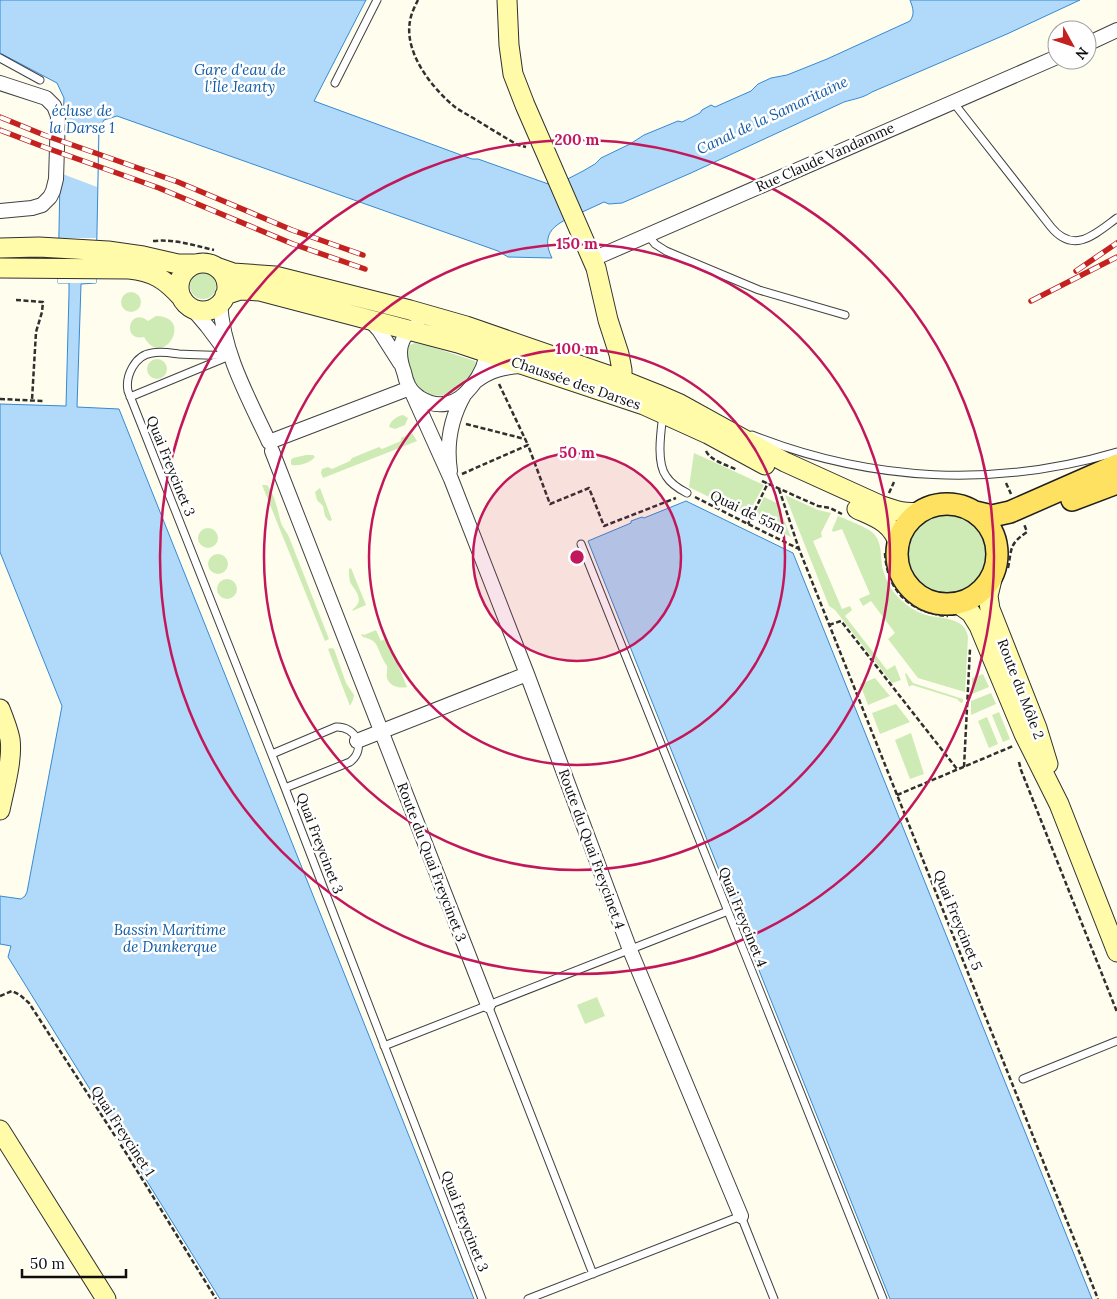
<svg xmlns="http://www.w3.org/2000/svg" width="1117" height="1299" viewBox="0 0 1117 1299" font-family="Lora,serif">
<style>
.green{fill:#ceebb6}
.water{fill:#b1d9f9;stroke:#358ad3}
.pier{fill:#fffdee}
.lines{fill:none;stroke-linecap:round;stroke-linejoin:round}
.lane-casing{stroke:#414141;stroke-width:9}
.street-casing{stroke:#414141;stroke-width:16}
.secondary-casing{stroke:#303030;stroke-width:21}
.primary-casing{stroke:#1f1f1f;stroke-width:24}
.path{stroke:#303030;stroke-width:2.5;stroke-dasharray:5 2.5;stroke-linecap:butt}
.lane{stroke:#fff;stroke-width:7}
.street{stroke:#fff;stroke-width:14}
.secondary{stroke:#fffba9;stroke-width:19}
.primary{stroke:#fee160;stroke-width:21}
.rail-casing{stroke:#c32220;stroke-width:5.5}
.rail{stroke:#fff;stroke-width:4;stroke-dasharray:11;stroke-linecap:butt}
.ring{fill:none;stroke:#c2185b;stroke-width:2.5}
.labels{text-anchor:middle;dominant-baseline:central;stroke-width:5;stroke-linejoin:round;paint-order:stroke}
.street-label{font-size:14px;fill:#0e0e0e;stroke:#fff}
.water-label{font-size:15px;font-style:italic;fill:#125ba5;stroke:#fff}
.centre{fill:#c2185b;stroke:#fff;stroke-width:2.5}
.ring-label{font-size:15px;text-anchor:middle;font-weight:bold;fill:#c2185b;stroke:#fff;stroke-width:5;stroke-linejoin:round;paint-order:stroke}
</style>
<rect width="100%" height="100%" fill="#fffdee"/>
<!-- green -->
<path class="green" d="M190 286a13 13 0 1 1 26 0a13 13 0 1 1-26 0Z
M121 302a10 10 0 1 1 20 0a10 10 0 1 1-20 0Z
M156,316c39,0 7,55 -12,21 -23,5 -15,-31 4,-16z
M415,343l17,4 43,14c4,8 -1,11 -5,17 -14,18 -38,26 -54,6 -3,-4 -4,-10 -6,-15 -2,-3 -4,-7 -5,-11 0,-3 2,-8 2,-12z
M147 369a10 10 0 1 1 20 0a10 10 0 1 1-20 0Z
M403,415l5,3 -3,7 -10,4 -6,-2c1,-6 8,-11 14,-12z
M412,433l5,8 -94,37 -2,-5 1,-4 6,-2 4,2 18,-8 2,-3 27,-11 3,2 19,-8v-3z
M694,453l70,32 -17,31 -58,-29z
M306,455h7l2,2c-5,6 -15,9 -23,8l-1,-1v-4l2,-2z
M262,485h5c8,10 11,26 14,38 2,5 6,9 8,14l40,102 -4,2z
M320,488l12,32 -2,1 -2,-1 -3,-4 -2,-10 -6,-6 -2,-8z
M785,495l33,15 13,3 -10,20 1,4 -9,4 29,68 8,-3 2,4 -7,6 42,54 8,-5 6,15 -9,3 -57,-73 -6,-4z
M764,497l13,6 14,34 -38,-18z
M907 553a41 41 0 1 1 82 0a41 41 0 1 1-82 0Z
M838,516c9,4 29,11 35,17 10,9 7,25 10,37 3,11 9,22 18,30 6,6 14,11 22,14 16,6 42,1 45,23l-3,55 -47,-14 -30,-39 7,-6 -24,-32 -8,5 -4,-7 11,-5 -28,-65 -9,3 -1,-2z
M198 538a10 10 0 1 1 20 0a10 10 0 1 1-20 0Z
M208 564a10 10 0 1 1 20 0a10 10 0 1 1-20 0Z
M351,568l15,37 -14,6c1,-3 4,-4 5,-6 6,-8 -4,-17 -7,-23 -1,-5 -1,-8 -1,-13z
M217 589a10 10 0 1 1 20 0a10 10 0 1 1-20 0Z
M376,630l5,11 6,-3 20,49c-7,2 -18,-1 -20,-9 -1,-4 1,-8 0,-12 -1,-2 -4,-6 -4,-7 -7,-13 -4,-18 -20,-22l-2,-2 1,-1 2,1z
M331,648l3,1 12,34 8,12 -1,5 -3,6 -22,-57z
M906,673l7,10 50,16v3l-2,1 -4,-4 -45,-14 -3,2 -4,-13z
M983,674l6,13 -17,7v-16z
M875,678l15,18 -22,9 -8,-21z
M991,693l5,11 -25,11v-14z
M896,704l14,18 -30,12 -8,-21z
M999,712l11,27 -7,3 -11,-27z
M987,717l11,27 -9,4 -11,-27z
M911,733l13,41 -14,5 -15,-39z
M597,997l8,19 -20,8 -8,-19z"/>
<!-- water -->
<path class="water" d="M0,0h366l-52,101 158,58h6l76,27 29,-15 12,-7 6,-6 29,-14 14,-9 34,-14 4,1 18,-9 2,-3 9,-5 4,2 36,-16 7,-7 13,-6 16,-3 40,-16 83,-38c5,-7 3,-13 0,-21h170l-73,34 -135,58c-9,6 -18,7 -28,10l-153,71 -69,30 -13,1 -5,-2c-9,4 -17,8 -26,12 -21,9 -39,18 -26,44l-44,-1 -10,-6 -381,-135 -13,4 -5,8 -3,155 -15,1 -4,123 42,2 355,890h-254l-212,-342 3,-11 -11,-2v-48l21,3 4,-3 2,-4 35,-186 -62,-154v-148l66,2 3,-113v-10h-11l2,-106 4,-79 -7,-15 -57,-30z
M686,501l107,52 299,746h-202l-302,-758 43,-18v-2l11,-4 2,1z"/>
<!-- pier -->
<path class="pier" d="M63,119l35,14 -1,54 -37,-14z
M59,238h37v45h-38z"/>
<g class="lines">
<defs>
<path id="lane" d="M0,58l40,22
M335,83l42,-83
M953,102l98,125c23,28 44,7 66,-9
M648,235l7,9 11,7 93,39 86,25
M230,356c-17,-1 -34,-1 -51,-2 -8,-1 -18,-3 -27,-1 -17,2 -27,23 -24,38l157,397 197,511
M130,397l97,-40
M663,414c-2,17 -7,48 3,62 5,8 13,13 21,17
M752,435c119,47 243,53 365,17
M581,544l302,755
M272,754l64,-27c20,-1 31,22 14,35l-65,26
M488,1005l105,269
M384,1046l344,-135
M1023,1079l94,-38
M528,1299l213,-83 33,83"/>
<path id="street" d="M1087,44l30,-14
M0,83l46,15 8,8 4,10 -2,63 -3,12 -3,6 -8,8 -10,3 -32,3
M593,259l464,-202
M220,303c3,50 28,94 49,139l141,-54
M190,306l17,20 18,24
M369,319l10,11 21,33
M417,325c-19,12 -20,28 -13,47 1,5 3,11 5,15 3,5 7,8 11,11 19,12 38,6 51,-11 10,-12 17,-27 16,-43
M476,381c14,-11 28,-14 45,-15
M410,388l41,91 76,195 103,276 111,266
M272,451l216,554
M450,471c-4,-27 1,-53 14,-76
M357,741l170,-67"/>
<path id="secondary" d="M507,0l2,45 4,29 12,31 71,163 12,52 11,34 3,16v10
M0,248l39,-1 69,4 35,5 35,8h17
M179 287a24 24 0 1 1 48 0a24 24 0 1 1-48 0Z
M216,267l17,6 42,3 135,34 56,16 156,54 35,14 23,10 105,58 97,44c14,5 24,8 38,6
M0,268l129,1c24,2 37,11 53,29
M225,295l15,-5 20,1 198,52 186,62 64,29 57,31
M857,509c20,9 34,13 42,35
M993,575l-5,21 2,13 47,119 11,36
M957,603l14,10 8,13 45,108 35,70 58,148
M0,709c4,10 8,20 10,30 3,20 -6,51 -10,71
M0,1130l106,169"/>
<path id="primary" d="M1072,500l45,-17
M897 554a50 50 0 1 1 100 0a50 50 0 1 1-100 0Z
M975,512l17,4 18,-4 107,-47"/>
</defs>
<!-- lane casing -->
<use href="#lane" class="lane-casing"/>
<!-- street casing -->
<use href="#street" class="street-casing"/>
<!-- secondary casing -->
<use href="#secondary" class="secondary-casing"/>
<!-- primary casing -->
<use href="#primary" class="primary-casing"/>
<!-- path -->
<path class="path" d="M418,0c-3,6 -7,14 -8,21 -6,32 22,67 45,86 7,5 15,9 23,14 13,8 26,16 40,24l8,2
M153,241c23,-2 39,4 61,9
M16,300l27,2 -1,10 -6,20 -4,68
M499,384l29,61
M0,399l43,2
M466,424l59,15
M706,451c5,10 21,14 31,19
M462,474l66,-29 22,59 39,-16 15,38 72,-28
M762,481l56,25 12,2 12,6
M1006,483l5,11
M779,489l20,60 299,750
M889,493l5,-11
M695,497l53,27 51,25
M748,524l20,-41
M885,553c2,39 26,60 63,63
M1008,568c4,-20 1,-24 19,-36l-3,-8
M829,625l12,-4 116,148
M1019,762l2,8 96,242
M964,767l6,-118
M897,795l116,-49
M0,996l12,-5 8,4 9,8 99,153 88,143"/>
<!-- lane -->
<use href="#lane" class="lane"/>
<!-- street -->
<use href="#street" class="street"/>
<!-- secondary -->
<use href="#secondary" class="secondary"/>
<!-- primary -->
<use href="#primary" class="primary"/>
<defs>
<path id="rail" d="M0,117l44,18 134,47 114,48 71,25
M0,130l44,17 115,41 134,56 72,25
M1076,271l41,-28
M1031,301l86,-44"/>
</defs>
<!-- rail casing -->
<use href="#rail" class="rail-casing"/>
<!-- rail -->
<use href="#rail" class="rail"/>
</g>
<!-- distance rings -->
<circle cx="577" cy="557" r="104" fill="#c2185b" fill-opacity=".12"/>
<g class="ring">
<circle cx="577" cy="557" r="104"/>
<circle cx="577" cy="557" r="208"/>
<circle cx="577" cy="557" r="313"/>
<circle cx="577" cy="557" r="417"/>
</g>
<g class="labels">
<!-- street labels -->
<g class="street-label">
<text transform="translate(825 157) rotate(-24)">Rue Claude Vandamme</text>
<text transform="translate(576 383) rotate(19)">Chaussée des Darses</text>
<text transform="translate(171 466) rotate(68)">Quai Freycinet 3</text>
<text transform="translate(748 512) rotate(26)">Quai de 55m</text>
<text transform="translate(1021 689) rotate(69)">Route du Môle 2</text>
<text transform="translate(320 843) rotate(69)">Quai Freycinet 3</text>
<text transform="translate(592 849) rotate(70)">Route du Quai Freycinet 4</text>
<text transform="translate(432 862) rotate(69)">Route du Quai Freycinet 3</text>
<text transform="translate(743 917) rotate(68)">Quai Freycinet 4</text>
<text transform="translate(958 920) rotate(68)">Quai Freycinet 5</text>
<text transform="translate(123 1131) rotate(57)">Quai Freycinet 1</text>
<text transform="translate(465 1221) rotate(69)">Quai Freycinet 3</text>
</g>
<!-- water labels -->
<g class="water-label">
<text x="240" y="69">Gare d'eau de<tspan x="240" dy="17">l'Île Jeanty</tspan></text>
<text x="82" y="110">écluse de<tspan x="82" dy="17">la Darse 1</tspan></text>
<text transform="translate(772 115) rotate(-25)">Canal de la Samaritaine</text>
<text x="170" y="929">Bassin Maritime<tspan x="170" dy="17">de Dunkerque</tspan></text>
</g>
</g>
<circle cx="577" cy="557" r="8" class="centre"/>
<g class="ring-label">
<text x="577" y="145">200 m</text>
<text x="577" y="249">150 m</text>
<text x="577" y="354">100 m</text>
<text x="577" y="458">50 m</text>
</g>
<!-- north arrow -->
<g transform="translate(1072 45) rotate(130)"><circle r="24" fill="#ffffff" stroke="#9f9f9f"/>
<path d="M0-4L9 19L0 12L-9 19Z" fill="#c32220"/>
<text y="-8" font-size="14" font-weight="bold" text-anchor="middle" fill="#0e0e0e">N</text>
</g>
<!-- scale -->
<path d="M22 1269v8h104v-8" fill="none" stroke="#0e0e0e" stroke-width="2.5"/>
<text x="30" y="1269" font-size="15" fill="#0e0e0e" stroke="#ffffff" stroke-width="4" paint-order="stroke">50 m</text>
</svg>
